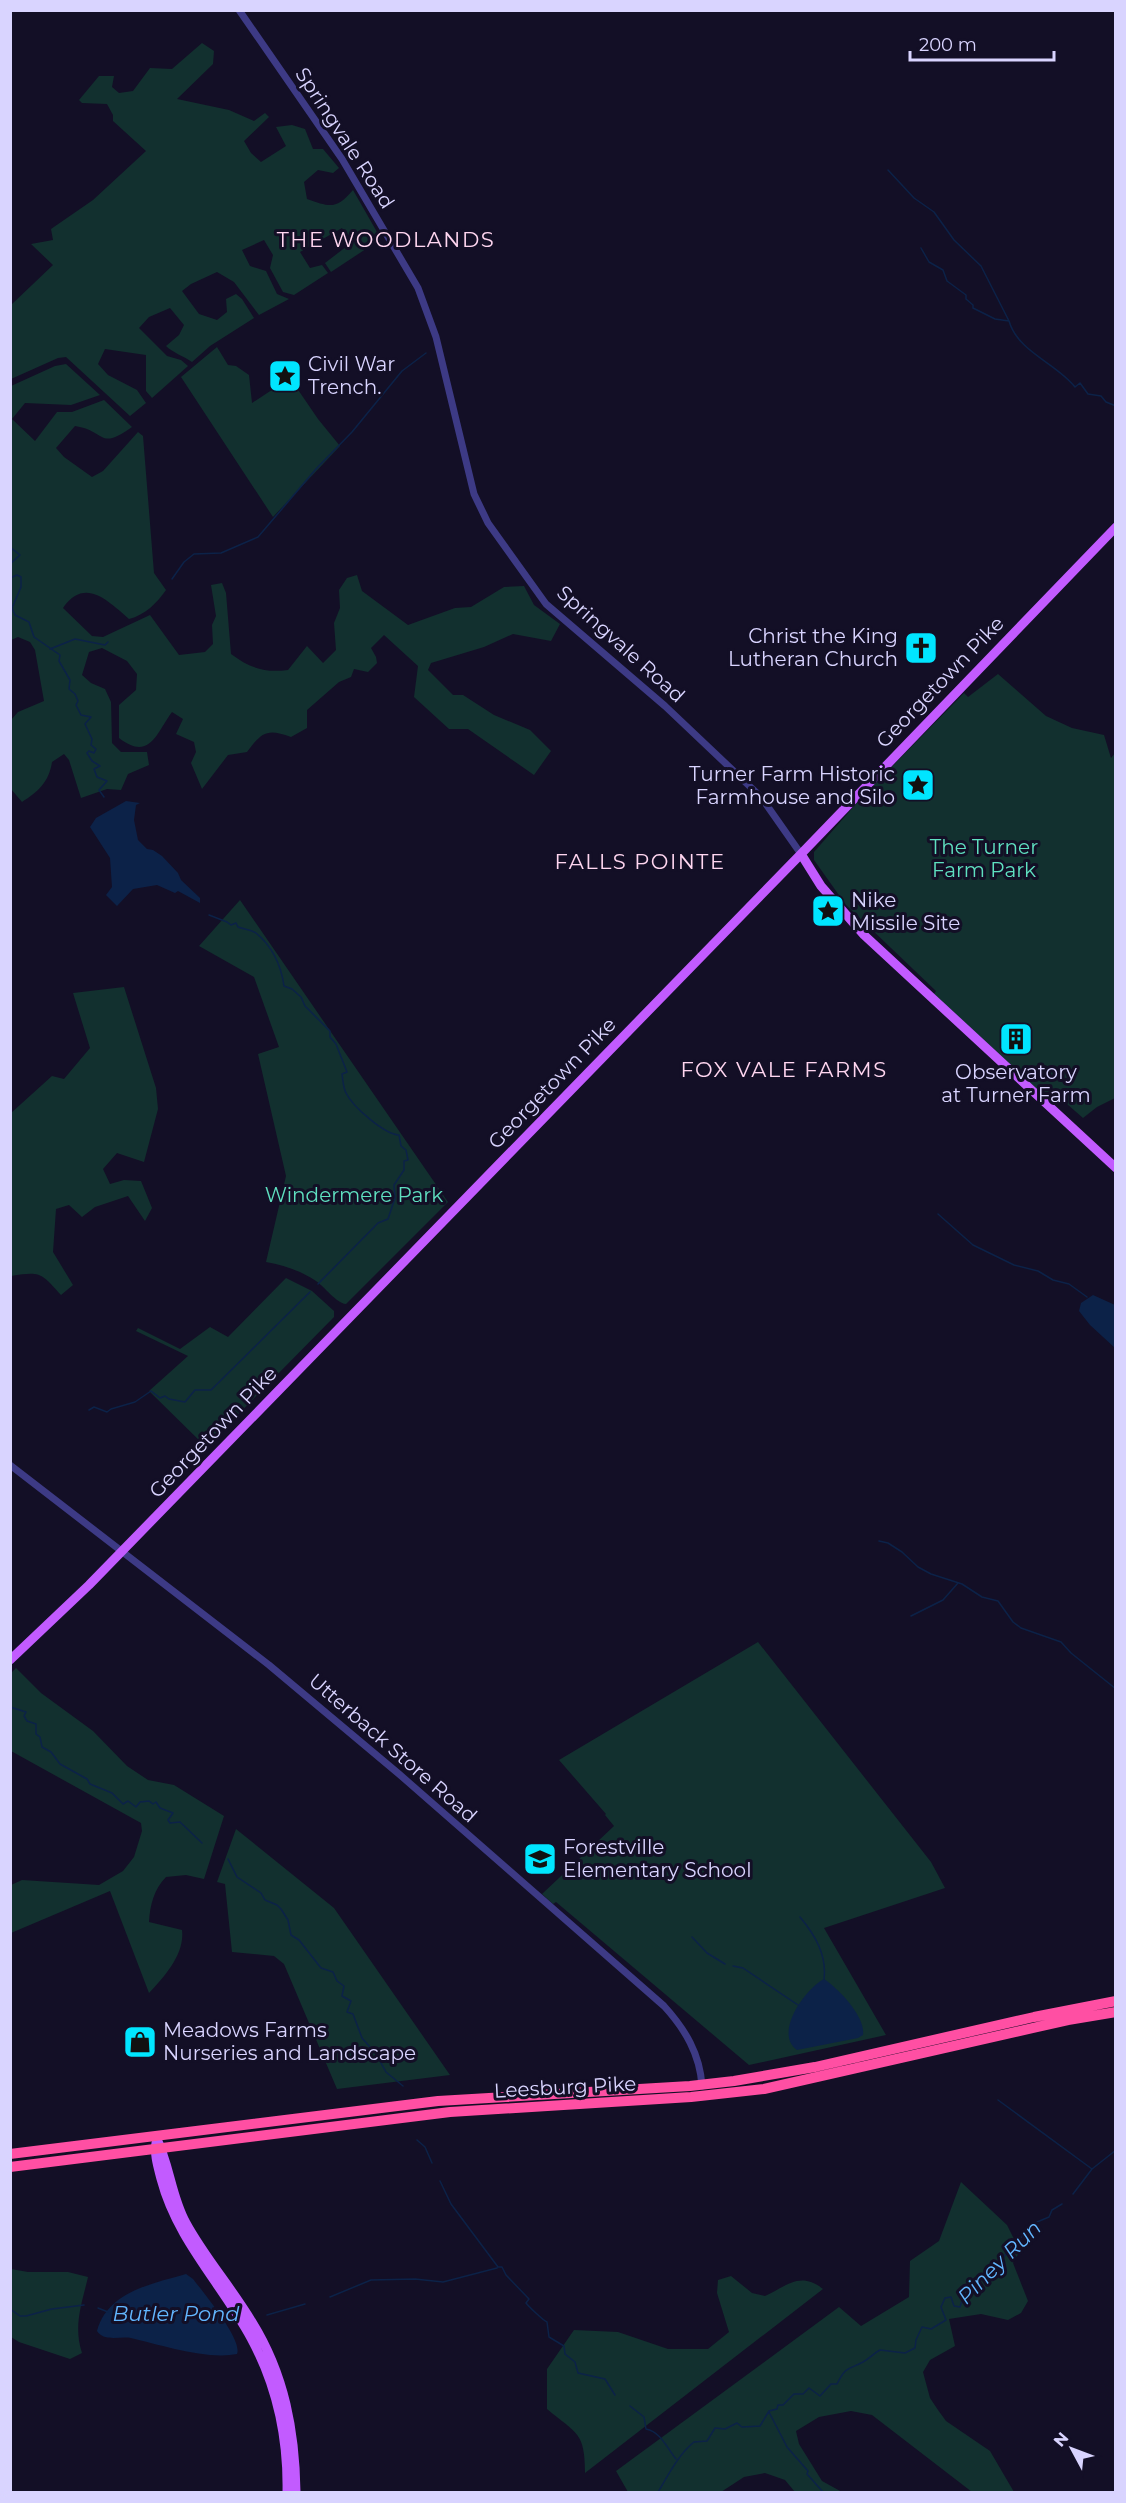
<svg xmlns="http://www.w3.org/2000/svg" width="1126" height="2503" viewBox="0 0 1126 2503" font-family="Montserrat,sans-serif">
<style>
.green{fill:#12302f}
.water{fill:#0c2248}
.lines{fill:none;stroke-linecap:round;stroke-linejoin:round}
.stream{stroke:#0c2248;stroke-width:1.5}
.minor{stroke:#3d3a85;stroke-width:7}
.major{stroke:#c25bff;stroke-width:9}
.highway{stroke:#ff4fa3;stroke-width:10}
.labels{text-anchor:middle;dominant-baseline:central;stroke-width:6;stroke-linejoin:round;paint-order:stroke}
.street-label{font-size:20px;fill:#d9d4ff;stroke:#130f26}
.poi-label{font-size:20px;fill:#d9d4ff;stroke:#130f26;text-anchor:start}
.park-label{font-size:20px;fill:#5fe0c0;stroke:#130f26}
.neighbourhood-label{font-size:21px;letter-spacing:1.5px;fill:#ffd6f0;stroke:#130f26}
.water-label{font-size:21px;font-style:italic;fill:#62b6ff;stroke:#130f26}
</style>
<rect width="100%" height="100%" fill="#130f26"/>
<!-- green -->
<path class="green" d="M202,43l12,8 -1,13 -36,35 52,11 25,11 11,-8 4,4 -25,24 7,12 10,9 25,-16 -10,-19 16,-2 13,4 8,20h10l16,19 -6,5 -15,-3 -14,12 3,17c23,8 29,11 46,-9l28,49 -50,33 -6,-9 26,-20 -9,-15 -42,24 10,16 12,-3 6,8 -34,22 -11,-3 -13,-24 3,-13 -9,-15 -22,10 8,16 16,5 11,23 12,5 -30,16 -25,-33 -17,-10 -26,12 -9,7 17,23 18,6 10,-8 -1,-13 10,-5 6,5 12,19 -44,28 -18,16c-8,-6 -19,-9 -26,-16l13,-11 5,-10 -14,-17 -21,9 -10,11 28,28 14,4 7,6 -36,32 -6,-7v-36l-41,-6 -7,15 10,11 29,15 9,13 -16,13 -64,-59 -8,1 -47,21v-74l42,-40 -22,-21 22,-4 -2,-11 42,-29 53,-49 -33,-30v-6l-6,-11 -25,-1 -3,-3 20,-24h15l-2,11 7,6 14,-2 17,-23 22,1z
M217,347l11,18 8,1 13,9 3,28 38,-25 28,41 22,27 -67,71 -92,-140z
M66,364l34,31 -29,10 -46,-2 -13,16 23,22 22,-29h15l32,-12 28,27c-34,24 -25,4 -57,-1l-19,22 8,9 28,20 11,-6 35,-39 5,4 11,137 12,17c-9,13 -21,25 -37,29 -20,-17 -44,-43 -66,-11l29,28 11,1 47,-22 29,40 26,-3 8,-8 -1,-19 4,-9 -5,-31 11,-2 4,10 5,61c19,14 33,19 57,16l19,-24 16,17 13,-13 -2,-27 6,-15 -1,-18 8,-12 10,-3 5,16 46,34 47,-17 16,-1 33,-20 20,-1 10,19 26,19 -9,17 -38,-7 -29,13 -53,16 -3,7 25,25h10l31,20 36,15 21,21 -17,24 -66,-46h-19l-35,-32 4,-31 -34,-31 -13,13 5,9 1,6 -9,9 -14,-3 -3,8 -12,5 -32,28v18l-16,9c-24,-9 -29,-5 -44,15l-19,3 -26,34 -11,-26 5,-11 -2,-10 -18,-8 7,-15 -11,-7c-15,20 -22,50 -53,26v-33l17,-15 1,-16 -10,-13 -25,-13 -13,4 -7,23 9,8 14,6 6,13 1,41 9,9h26l2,13 -21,9 -7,16 -14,-1 -26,9 -12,-38 -5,-6 -12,8c-3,20 -14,30 -30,40l-11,-13v-69l7,-8 26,-11 -9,-51 -5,-8 -12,-5 -7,3v-254l44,-20z
M998,674l48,42 26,12 32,7 7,23 5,-6 -1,346 -18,9 -14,11 -32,-28 -6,7 -111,-103 2,-3 -90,-86 -32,-45v-8l48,-55 102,-104 4,4z
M240,900l208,302 -102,102c-10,-1 -21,-17 -30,-23 -15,-10 -32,-16 -50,-19l20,-86 -28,-122 21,-7 -25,-70 -55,-31z
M124,987l32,101 2,21 -14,53 -27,-9 -14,16 7,15 14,-4 17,1 11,27 -7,13 -17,-25 -33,11 -13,10 -13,-12 -13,4 -3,43 20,33 -12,10c-20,-22 -20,-24 -50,-19v-163l41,-37 12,3 26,-31 -17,-55z
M286,1278l26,13 22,20v6l-128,130 -57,-56 39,-35 -52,-25 2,-3 42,21 30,-22 18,10z
M758,1642l173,220 14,26 -121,40 62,107 -137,30 -193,-163 -3,2 -11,-10 72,-68 -9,-11 1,-1 -47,-54z
M16,1668l25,25 52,38 34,35 21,14 26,5 50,31 -20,63 -18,-4 -20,2c-12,12 -16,28 -17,45l33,8c3,24 -18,47 -33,63l-39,-102 -99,42v-48l11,-5 77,5 24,-14 11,-14 8,-26 -1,-8 -130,-72v-78z
M236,1829l98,79 116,167 -113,14 -53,-125 -10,-8 -42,-4 -7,-68 -8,-2z
M961,2182l46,43 13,26 -7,12 15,38 -7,12 -13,7 -27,-6 -32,5 6,27 -25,14 -7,12 7,26 8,12 8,11 44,30 24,41h-42l-100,-77 -21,-4 -32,6 -23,14 3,13 23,37 20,11h-47l-10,-12 -20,-7 -21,4 -23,15h-93l-12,-21 223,-164 22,19 48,-29 1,-36 29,-20z
M11,2269l17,3h40l20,5c-6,26 -15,49 -6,76l-12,6 -51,-17 -8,-5z
M731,2276l21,17 13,3c22,-10 35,-25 58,-7l-238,184c0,-41 -8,-39 -38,-64v-40l27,-39 44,2 50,17h40l21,-17 -12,-39 1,-13z"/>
<!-- water -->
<path class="water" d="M126,801l14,2 -4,2 -2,15 4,20 9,9 6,1 9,6 16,17 3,7 19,18v5l-22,-12 -3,2 -18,-8 -24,4 -16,17 -11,-11 6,-8 -2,-29 -20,-31 6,-9z
M1093,1295l22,10v43l-25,-23 -11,-14 2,-8z
M824,1979c14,9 42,38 39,56l-5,3 -61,12c-24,-17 9,-62 27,-71z
M186,2274l7,5c10,13 50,61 44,75 -30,6 -76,-9 -106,-16 -11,-2 -27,4 -34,-7 11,-40 55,-47 89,-57z"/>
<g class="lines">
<!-- stream -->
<path class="stream" d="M888,170l26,28 20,14 20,28 27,26 28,55
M921,248l8,14 14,8 4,11 19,14v4l7,6v3l22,11 14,2c9,31 47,42 66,66l5,-4 8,11 13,2 5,6 10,4
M10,547l10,8 -10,9
M10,578l7,-3 4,2v10l-9,21 3,7 14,7 5,15 26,18 -1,6 11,19 -1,9 6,5 3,7 -2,4 5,10 10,2 -6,7 7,15 -1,6 5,4 -2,4 -5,-2 -2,2 5,8 8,5 -6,3 3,8 10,4 -8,9 5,7
M172,579l12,-17 10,-8 27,-1 37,-16 58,-68 36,-37 50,-61 24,-18
M50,649l25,-10 30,6 3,-3
M209,915l18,7 4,3 5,-2 2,4c5,2 14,3 18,6 17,14 25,32 28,53l8,3 9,8 4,9 25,25v6l6,7 11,28 -5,2c1,6 1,13 4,19 7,14 38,41 53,42l2,11 5,4 2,10 -4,1v9l-10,15 1,13 -7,21 -10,4 -60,61
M938,1214l35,31 41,20 24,6 15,9 16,4 18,13
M89,1410l5,-3 13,5 4,-3 24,-7 16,-11 9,7 5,-2 4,3 16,3 10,-12h16l99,-98
M879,1541l9,2 14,9 16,15 13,7 31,10 20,13 16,4 15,21 8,6 40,14 10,11 45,36
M911,1616l32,-16 15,-17
M10,1707l16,5 -2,4 3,5 9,3v10l4,3 2,10 9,5 9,12 27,15 3,5 22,9 11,11 5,-3 8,6 4,-5 9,-1 4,3 3,-2 4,6 13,5 -5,7 2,3 10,-1 22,21
M228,1859l9,18 24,16 4,7 12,5 4,4 7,11 3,15 8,5 22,28 12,4 4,9 7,5 -2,10 9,5 -4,11 6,2 9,24 14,16 10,18 17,14
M800,1917c15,18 27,38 24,62
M692,1937l15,16 18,11
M733,1966l10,2 55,37
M998,2100l94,69
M417,2140l8,7 7,16
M440,2181l11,23 47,63h4l4,8 23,24 -3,4c2,3 18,18 21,19l2,15 15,9 1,8 10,8 3,11 27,6 10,16
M1073,2194l19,-25 24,-19
M330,2297l41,-17 44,-1 28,3 54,-14
M98,2308l10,4
M10,2309l10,7h6l26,-7 32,-4
M267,2315l38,-11
M630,2406l14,11 2,12c15,3 21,19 30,30
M769,2411l8,-2 1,-4h5l11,-11h9l6,-6 11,8 11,-12h6c9,-18 11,-14 26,-22 7,-4 11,-9 17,-12l25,3 10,-5 1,-8 6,-13 9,2 15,-9 -5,-13 4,-9 6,-1 3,9 6,1 4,-12 15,-17 22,-17 8,-12 28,-27 12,-5 3,-7 10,-6
M769,2412l18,35 21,24 -1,3 16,18
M658,2492c11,-18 20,-37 36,-50l13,-1 8,-13 10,1 12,-6 5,4 18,-1 9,-15"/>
<!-- minor -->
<path class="minor" d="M239,10l103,149 76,129 18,49 38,157 14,29 58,81 119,102 96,91 40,57
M10,1465l259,200 130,109 265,232c21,23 36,48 38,80"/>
<!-- major -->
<path class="major" d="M801,854l20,32 43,49 252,233
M10,1660l79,-75 191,-196 521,-535 315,-327
M156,2137c14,28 15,59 30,86 19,35 46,65 66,99 33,53 43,110 44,170
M156,2143c-2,12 2,24 5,36 16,61 60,104 90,159 26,48 37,100 36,154"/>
<!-- highway -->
<path class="highway" d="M10,2154l428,-53 252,-15 44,-5 81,-14 219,-50 82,-16
M10,2167l440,-55 241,-15 73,-8 304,-69 48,-8"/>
</g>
<!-- icons -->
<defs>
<symbol id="sight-square" viewBox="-11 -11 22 22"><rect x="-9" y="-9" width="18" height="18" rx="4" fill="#00e5ff" stroke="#130f26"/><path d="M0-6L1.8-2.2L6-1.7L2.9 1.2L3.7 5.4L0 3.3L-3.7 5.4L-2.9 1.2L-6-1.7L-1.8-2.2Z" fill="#111"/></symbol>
<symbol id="church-square" viewBox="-11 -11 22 22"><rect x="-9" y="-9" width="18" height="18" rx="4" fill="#00e5ff" stroke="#130f26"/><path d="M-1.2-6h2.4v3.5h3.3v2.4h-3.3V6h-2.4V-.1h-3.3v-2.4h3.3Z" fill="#111"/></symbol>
<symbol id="building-square" viewBox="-11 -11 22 22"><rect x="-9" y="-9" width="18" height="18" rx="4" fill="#00e5ff" stroke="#130f26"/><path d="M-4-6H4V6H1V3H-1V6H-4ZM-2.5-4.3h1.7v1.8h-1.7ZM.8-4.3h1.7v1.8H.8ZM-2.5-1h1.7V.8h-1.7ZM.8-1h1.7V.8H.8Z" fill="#111"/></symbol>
<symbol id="school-square" viewBox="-11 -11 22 22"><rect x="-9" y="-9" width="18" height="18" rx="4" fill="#00e5ff" stroke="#130f26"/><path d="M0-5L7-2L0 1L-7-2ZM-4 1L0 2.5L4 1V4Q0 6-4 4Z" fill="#111"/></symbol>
<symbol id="shop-square" viewBox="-11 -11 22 22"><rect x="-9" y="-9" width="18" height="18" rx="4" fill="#00e5ff" stroke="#130f26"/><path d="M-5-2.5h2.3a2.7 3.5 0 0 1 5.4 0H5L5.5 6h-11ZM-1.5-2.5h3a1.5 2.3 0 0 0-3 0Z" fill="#111"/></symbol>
</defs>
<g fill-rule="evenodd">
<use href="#sight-square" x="266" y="357" width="38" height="38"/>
<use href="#church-square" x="902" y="629" width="38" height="38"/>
<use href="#sight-square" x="899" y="766" width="38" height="38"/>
<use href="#sight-square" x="809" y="892" width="38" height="38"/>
<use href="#building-square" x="997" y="1020" width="38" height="38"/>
<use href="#school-square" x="521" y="1840" width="38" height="38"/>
<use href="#shop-square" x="121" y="2023" width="38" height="38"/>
</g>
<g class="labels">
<!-- street labels -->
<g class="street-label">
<text transform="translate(345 138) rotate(57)">Springvale Road</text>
<text transform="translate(621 644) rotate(42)">Springvale Road</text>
<text transform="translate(940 682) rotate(-46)">Georgetown Pike</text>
<text transform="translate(552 1083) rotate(-46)">Georgetown Pike</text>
<text transform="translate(213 1432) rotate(-46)">Georgetown Pike</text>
<text transform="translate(393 1748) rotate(41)">Utterback Store Road</text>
<text transform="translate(565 2087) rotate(-3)">Leesburg Pike</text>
</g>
<!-- poi labels -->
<g class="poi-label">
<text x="308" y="364">Civil War<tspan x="308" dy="23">Trench.</tspan></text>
<text x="898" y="636" text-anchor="end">Christ the King<tspan x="898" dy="23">Lutheran Church</tspan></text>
<text x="895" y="774" text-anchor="end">Turner Farm Historic<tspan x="895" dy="23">Farmhouse and Silo</tspan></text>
<text x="851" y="900">Nike<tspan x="851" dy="23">Missile Site</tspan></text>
<text x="1016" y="1072" text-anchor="middle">Observatory<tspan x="1016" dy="23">at Turner Farm</tspan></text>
<text x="563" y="1847">Forestville<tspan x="563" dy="23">Elementary School</tspan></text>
<text x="163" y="2030">Meadows Farms<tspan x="163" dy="23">Nurseries and Landscape</tspan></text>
</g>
<!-- park labels -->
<g class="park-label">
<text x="984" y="847">The Turner<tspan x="984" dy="23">Farm Park</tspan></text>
<text x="354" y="1195">Windermere Park</text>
</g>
<!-- neighbourhood labels -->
<g class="neighbourhood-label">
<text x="386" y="239">THE WOODLANDS</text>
<text x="640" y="861">FALLS POINTE</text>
<text x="784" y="1069">FOX VALE FARMS</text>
</g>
<!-- water labels -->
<g class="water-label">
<text transform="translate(999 2262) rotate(-45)">Piney Run</text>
<text x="176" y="2313">Butler Pond</text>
</g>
</g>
<!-- border -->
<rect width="1126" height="2503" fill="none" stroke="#d9d4ff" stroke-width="24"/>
<!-- north arrow -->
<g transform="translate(1072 2449) rotate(311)" stroke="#130f26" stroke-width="4.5" paint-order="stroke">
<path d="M0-4.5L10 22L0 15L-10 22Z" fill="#d9d4ff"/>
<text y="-9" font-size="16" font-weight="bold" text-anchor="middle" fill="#d9d4ff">N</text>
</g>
<!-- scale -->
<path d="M910 51v9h144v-9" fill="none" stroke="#d9d4ff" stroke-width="3"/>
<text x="919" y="51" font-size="18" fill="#d9d4ff" stroke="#130f26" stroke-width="4.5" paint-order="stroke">200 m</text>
</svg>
